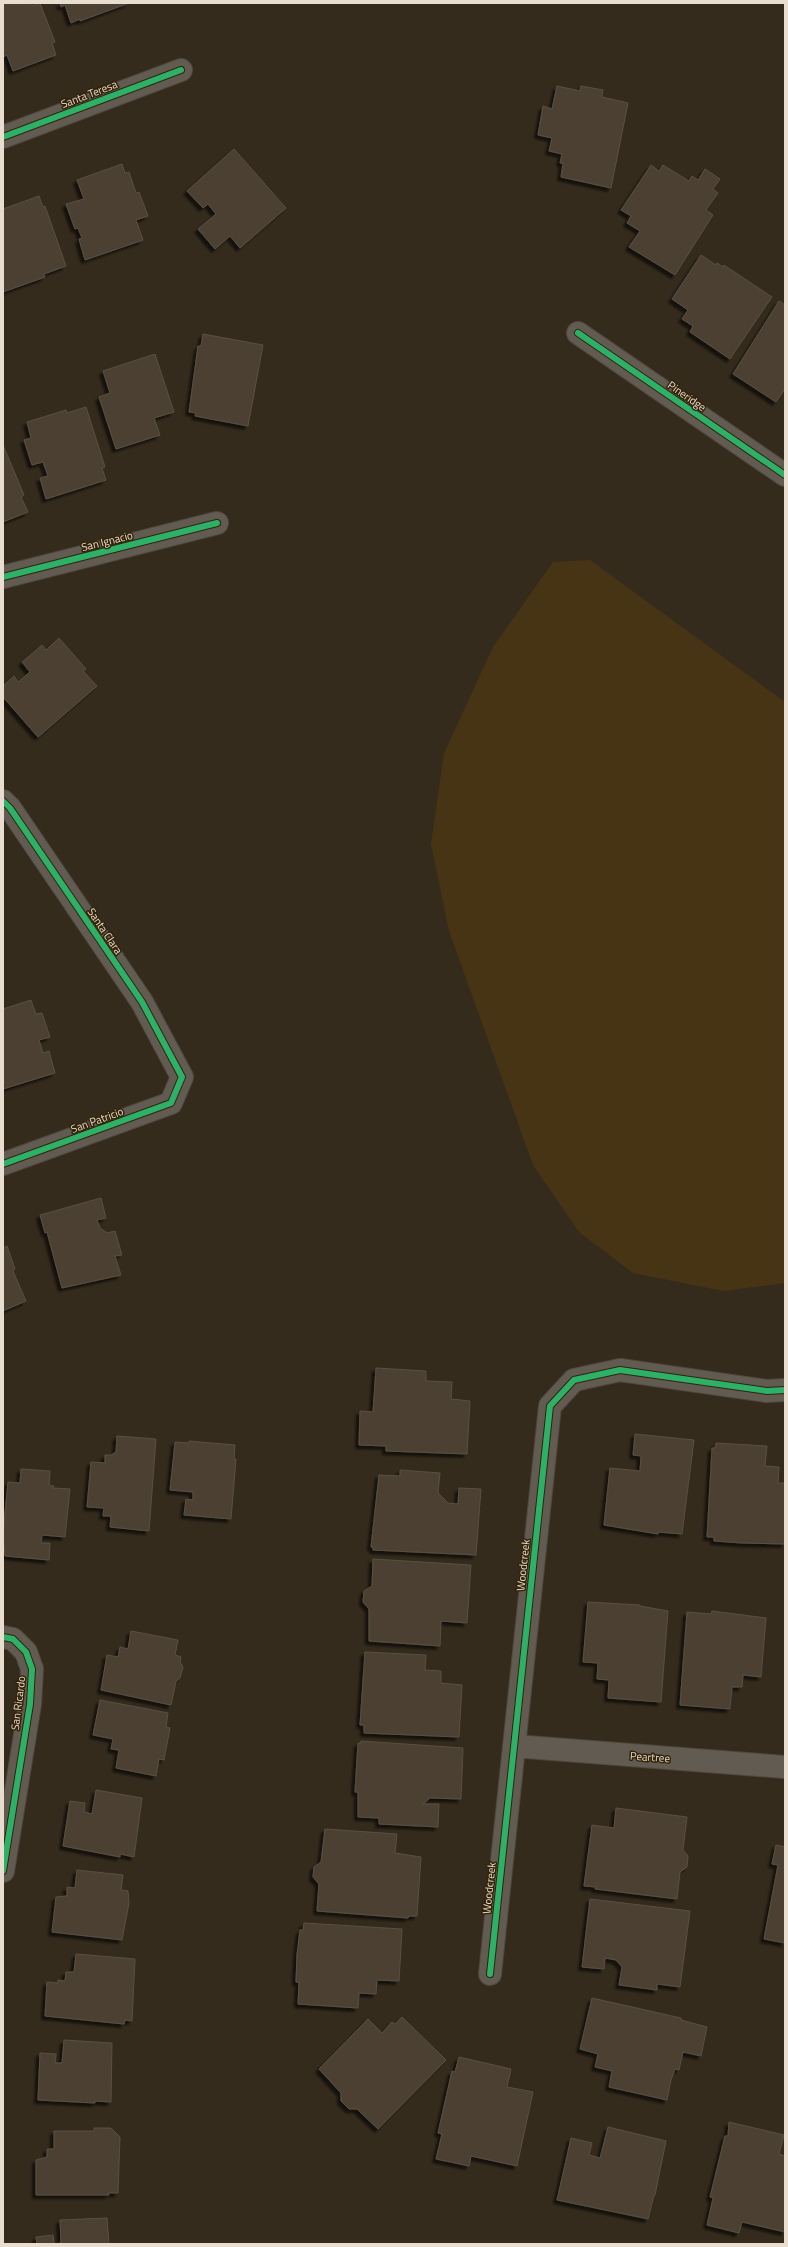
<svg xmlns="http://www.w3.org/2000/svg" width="788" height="2247" viewBox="0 0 788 2247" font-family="'Titillium Web',sans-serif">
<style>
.built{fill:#473415}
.building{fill:#4c4130;stroke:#585045;filter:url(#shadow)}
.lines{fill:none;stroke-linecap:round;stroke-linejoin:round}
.street-casing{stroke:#50483d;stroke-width:24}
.street{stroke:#625b52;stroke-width:22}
.cycleway-casing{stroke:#332309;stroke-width:8}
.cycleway{stroke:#2db169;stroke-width:6}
.labels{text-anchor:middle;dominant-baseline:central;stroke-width:3;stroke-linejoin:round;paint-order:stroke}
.street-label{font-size:11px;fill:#e8ddce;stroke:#332309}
</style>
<defs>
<filter id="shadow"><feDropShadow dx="-3.5" dy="3.5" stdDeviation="1" flood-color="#0009"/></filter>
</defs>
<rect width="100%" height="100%" fill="#342b1d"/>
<!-- built -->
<path class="built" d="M590,560l195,142v581l-62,8 -90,-18 -54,-41 -46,-67 -84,-234 -18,-87 13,-91 49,-106 60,-85z"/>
<!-- building -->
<path class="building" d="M3,3h27l1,3 9,-3 15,39 -3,1 4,12 -43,16 -6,-16 -4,2z
M60,3h69l-49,18v-2l-9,4 -6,-18 -4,2z
M557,86l23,5 1,-5 22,4 -1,7 26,6 -17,85 -50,-11 2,-14h-3l2,-9 -13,-3 3,-13 -14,-3 5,-29 9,3z
M234,149l52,59 -46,40 -10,-12 -15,13 -17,-20 18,-15 -8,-10 -5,4 -16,-17z
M122,164l3,9 4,-1 7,21 3,-1 9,24 -12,4 7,20 -58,20 -6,-21 3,-1 -4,-10 -3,1 -9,-25 18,-5 -7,-19z
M651,165l8,6 4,-6 26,16 3,-5 6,4 7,-11 15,10 -7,10 5,4 -12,17 7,5 -38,60 -46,-28 11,-16 -13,-8 4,-7 -10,-6z
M39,196l4,11 2,-1 21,60 -22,8 1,3 -42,15v-83z
M701,255l15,10 1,-2 6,4 1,-2 48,32 -42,62 -40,-27 3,-6 -11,-7 6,-9 -16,-11z
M779,301l6,4v84l-9,13 -43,-28z
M203,334l60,11 -15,81 -53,-10 1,-3 -7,-1 9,-66h3z
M155,354l19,58 -20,6 6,17 -44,14 -17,-52 11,-4 -7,-22z
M86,407l19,60 -3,1 4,12 -60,19 -6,-21 8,-2 -5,-14 -11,3 -8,-25 7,-2 -4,-16 39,-12 1,3z
M3,445l21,50 -3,2 7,15 -25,10z
M59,638l27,31 -3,2 14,15 -59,51 -35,-40v-11l11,-10 4,6 12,-10 -8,-10 20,-17 4,5z
M31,1000l5,14 6,-1 8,24 -11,3 4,13 6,-2 6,22 -52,16v-80z
M101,1198l5,20 -9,2 3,8 7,5 8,-2 7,24 -7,1 6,19 -59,13 -15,-56 -2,1 -5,-18z
M7,1246l8,23 -2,2 13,30 -23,10v-63z
M376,1368l50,3v10l26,1 -1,17 19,2 -3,53 -81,-3v-5l-27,-1 1,-34 13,1z
M635,1434l59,6 -12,94 -24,-2v2l-54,-9 6,-57 30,3 1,-15 -8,-1z
M117,1436l39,3 -7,92 -39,-4 1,-11h-8l1,-8 -17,-1 4,-45 14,1v-8h6l5,-3z
M189,1441l46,4 -1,14h2l-5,60 -47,-4 2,-16 7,1v-8l-23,-2 5,-48 14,1z
M716,1443l51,3 -2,20 14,1 -1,16h7v61l-43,-1 -28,-2v-4h-7l5,-89h3z
M21,1469l29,2 -1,14 5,1 -1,2 17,1 -5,48 -23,-2 -1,8h9l-1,17 -44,-4 -2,-22 5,-52 12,1z
M400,1470l40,3 -2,20 10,10 10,1 1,-16 22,1 -5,66 -103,-5v-3h-2l8,-72 21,1z
M373,1559l98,6 -4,58 -26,-2 -1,25 -71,-5v-32l-6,-7 1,-11 8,-5z
M588,1602l52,3v1l28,5 -7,91 -53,-4 1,-18 -12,-1 1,-16 -15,-1z
M712,1611l54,7 -5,59 -18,-2 -1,12h-10l-2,22 -50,-4 7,-93 24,2z
M131,1631l47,9 -3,15 6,2 -1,5 3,5 -3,11 -4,3 -5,24 -70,-15 6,-35 11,2 2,-10 8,2z
M365,1652l61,3 -1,15 16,1v12l21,2 -3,52 -95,-4v-8h-4z
M100,1700l68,13 -2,14 4,1 -6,32 -5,-1 -3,17 -40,-8 3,-18 -8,-1 2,-10 -20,-4z
M361,1741l102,7 -2,51 -31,-1 -7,6h16l-1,23 -59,-3v-6l-21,-1v-25h-3l3,-49h3z
M96,1790l46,8 -8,59 -14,-3v3l-57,-11 7,-45 15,2 -1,9 8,2z
M616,1808l71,9 -4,33 5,6 -1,11 -7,5 -3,27 -82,-10 1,-2 -12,-1 8,-61 22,3z
M325,1829l72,5 -2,19 26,4 -4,59h-8l-1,2 -91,-7 2,-27 -6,-7 1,-10 7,-5z
M776,1845l9,2v96l-21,-4 14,-74 -6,-1z
M77,1870l46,5 -2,15 7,1 1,12 -7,37 -70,-8 4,-35 11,-1v-9l8,1z
M590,1899l100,12 -10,76 -23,-3v6l-38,-5 3,-18 -6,-7 -11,-2 -1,11 -22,-2z
M304,1923l98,6 -3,52 -22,-1 -1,14 -17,-1 -1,15 -60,-4 1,-22h-3l1,-27 3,-25h3z
M76,1954l59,5 -3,62 -7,-1 -1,4 -79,-8 2,-34 11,1v-3l7,1 1,-9h8z
M592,1998l89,20v2l26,7 -6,29 -18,-4 -4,18 -4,-1 -4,11 -4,20 -58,-13 3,-16 -17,-4 3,-13 -18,-5z
M402,2017l44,43 -68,69 -21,-20h-8l-8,-8v-8l-22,-24 49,-50 14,14 10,-11 3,2z
M64,2040l48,3 -1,59 -16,-1v2l-57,-3 2,-47 16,1 -1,9h7z
M459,2057l52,12 -4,18 26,5 -16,74 -46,-10 -2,10 -33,-7 6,-25 -4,-1 14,-62 3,1z
M729,2122l55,13 -5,19 6,2v76l-43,-10 -3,11 -32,-8 6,-27 -3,-1 15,-61h3z
M608,2127l58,14 -11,54h-1l-6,24 -91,-19 14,-62 21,5 -3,12 11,3z
M94,2128h17l9,9 -2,56h-10l1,2h-73v-35l11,-3v-8h7v-18h40z
M107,2218l2,26h-72l-1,-7 17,-2 1,9 7,-1 -1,-23z"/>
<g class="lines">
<defs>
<path id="street" d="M3,137l178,-67
M578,333l207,142
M3,577l214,-54
M3,801l7,7 132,194 40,75 -11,26 -168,61
M3,1637l10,2 13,13 6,17 -2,35 -27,167
M514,1746l271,21
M490,1974l60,-568 24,-26 46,-10 147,21 18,-1"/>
</defs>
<!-- street casing -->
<use href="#street" class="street-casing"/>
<!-- street -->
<use href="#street" class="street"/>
<defs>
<path id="cycleway" d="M3,137l178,-67
M578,333l207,142
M3,577l214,-54
M3,801l7,7 132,194 40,75 -11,26 -168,61
M3,1637l10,2 13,13 6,17 -2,35 -27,167
M490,1974l60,-568 24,-26 46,-10 147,21 18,-1"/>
</defs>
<!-- cycleway casing -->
<use href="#cycleway" class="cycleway-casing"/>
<!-- cycleway -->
<use href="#cycleway" class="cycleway"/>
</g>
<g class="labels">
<!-- street labels -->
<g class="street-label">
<text transform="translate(89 94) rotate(-21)">Santa Teresa</text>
<text transform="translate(687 396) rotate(35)">Pineridge</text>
<text transform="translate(107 541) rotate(-14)">San Ignacio</text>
<text transform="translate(105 931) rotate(56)">Santa Clara</text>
<text transform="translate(97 1120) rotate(-20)">San Patricio</text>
<text transform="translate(523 1565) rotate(-84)">Woodcreek</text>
<text transform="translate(18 1703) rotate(-83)">San Ricardo</text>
<text transform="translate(650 1757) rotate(4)">Peartree</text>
<text transform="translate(489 1888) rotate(-84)">Woodcreek</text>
</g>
</g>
<!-- border -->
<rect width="788" height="2247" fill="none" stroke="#e8ddce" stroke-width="8"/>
</svg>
